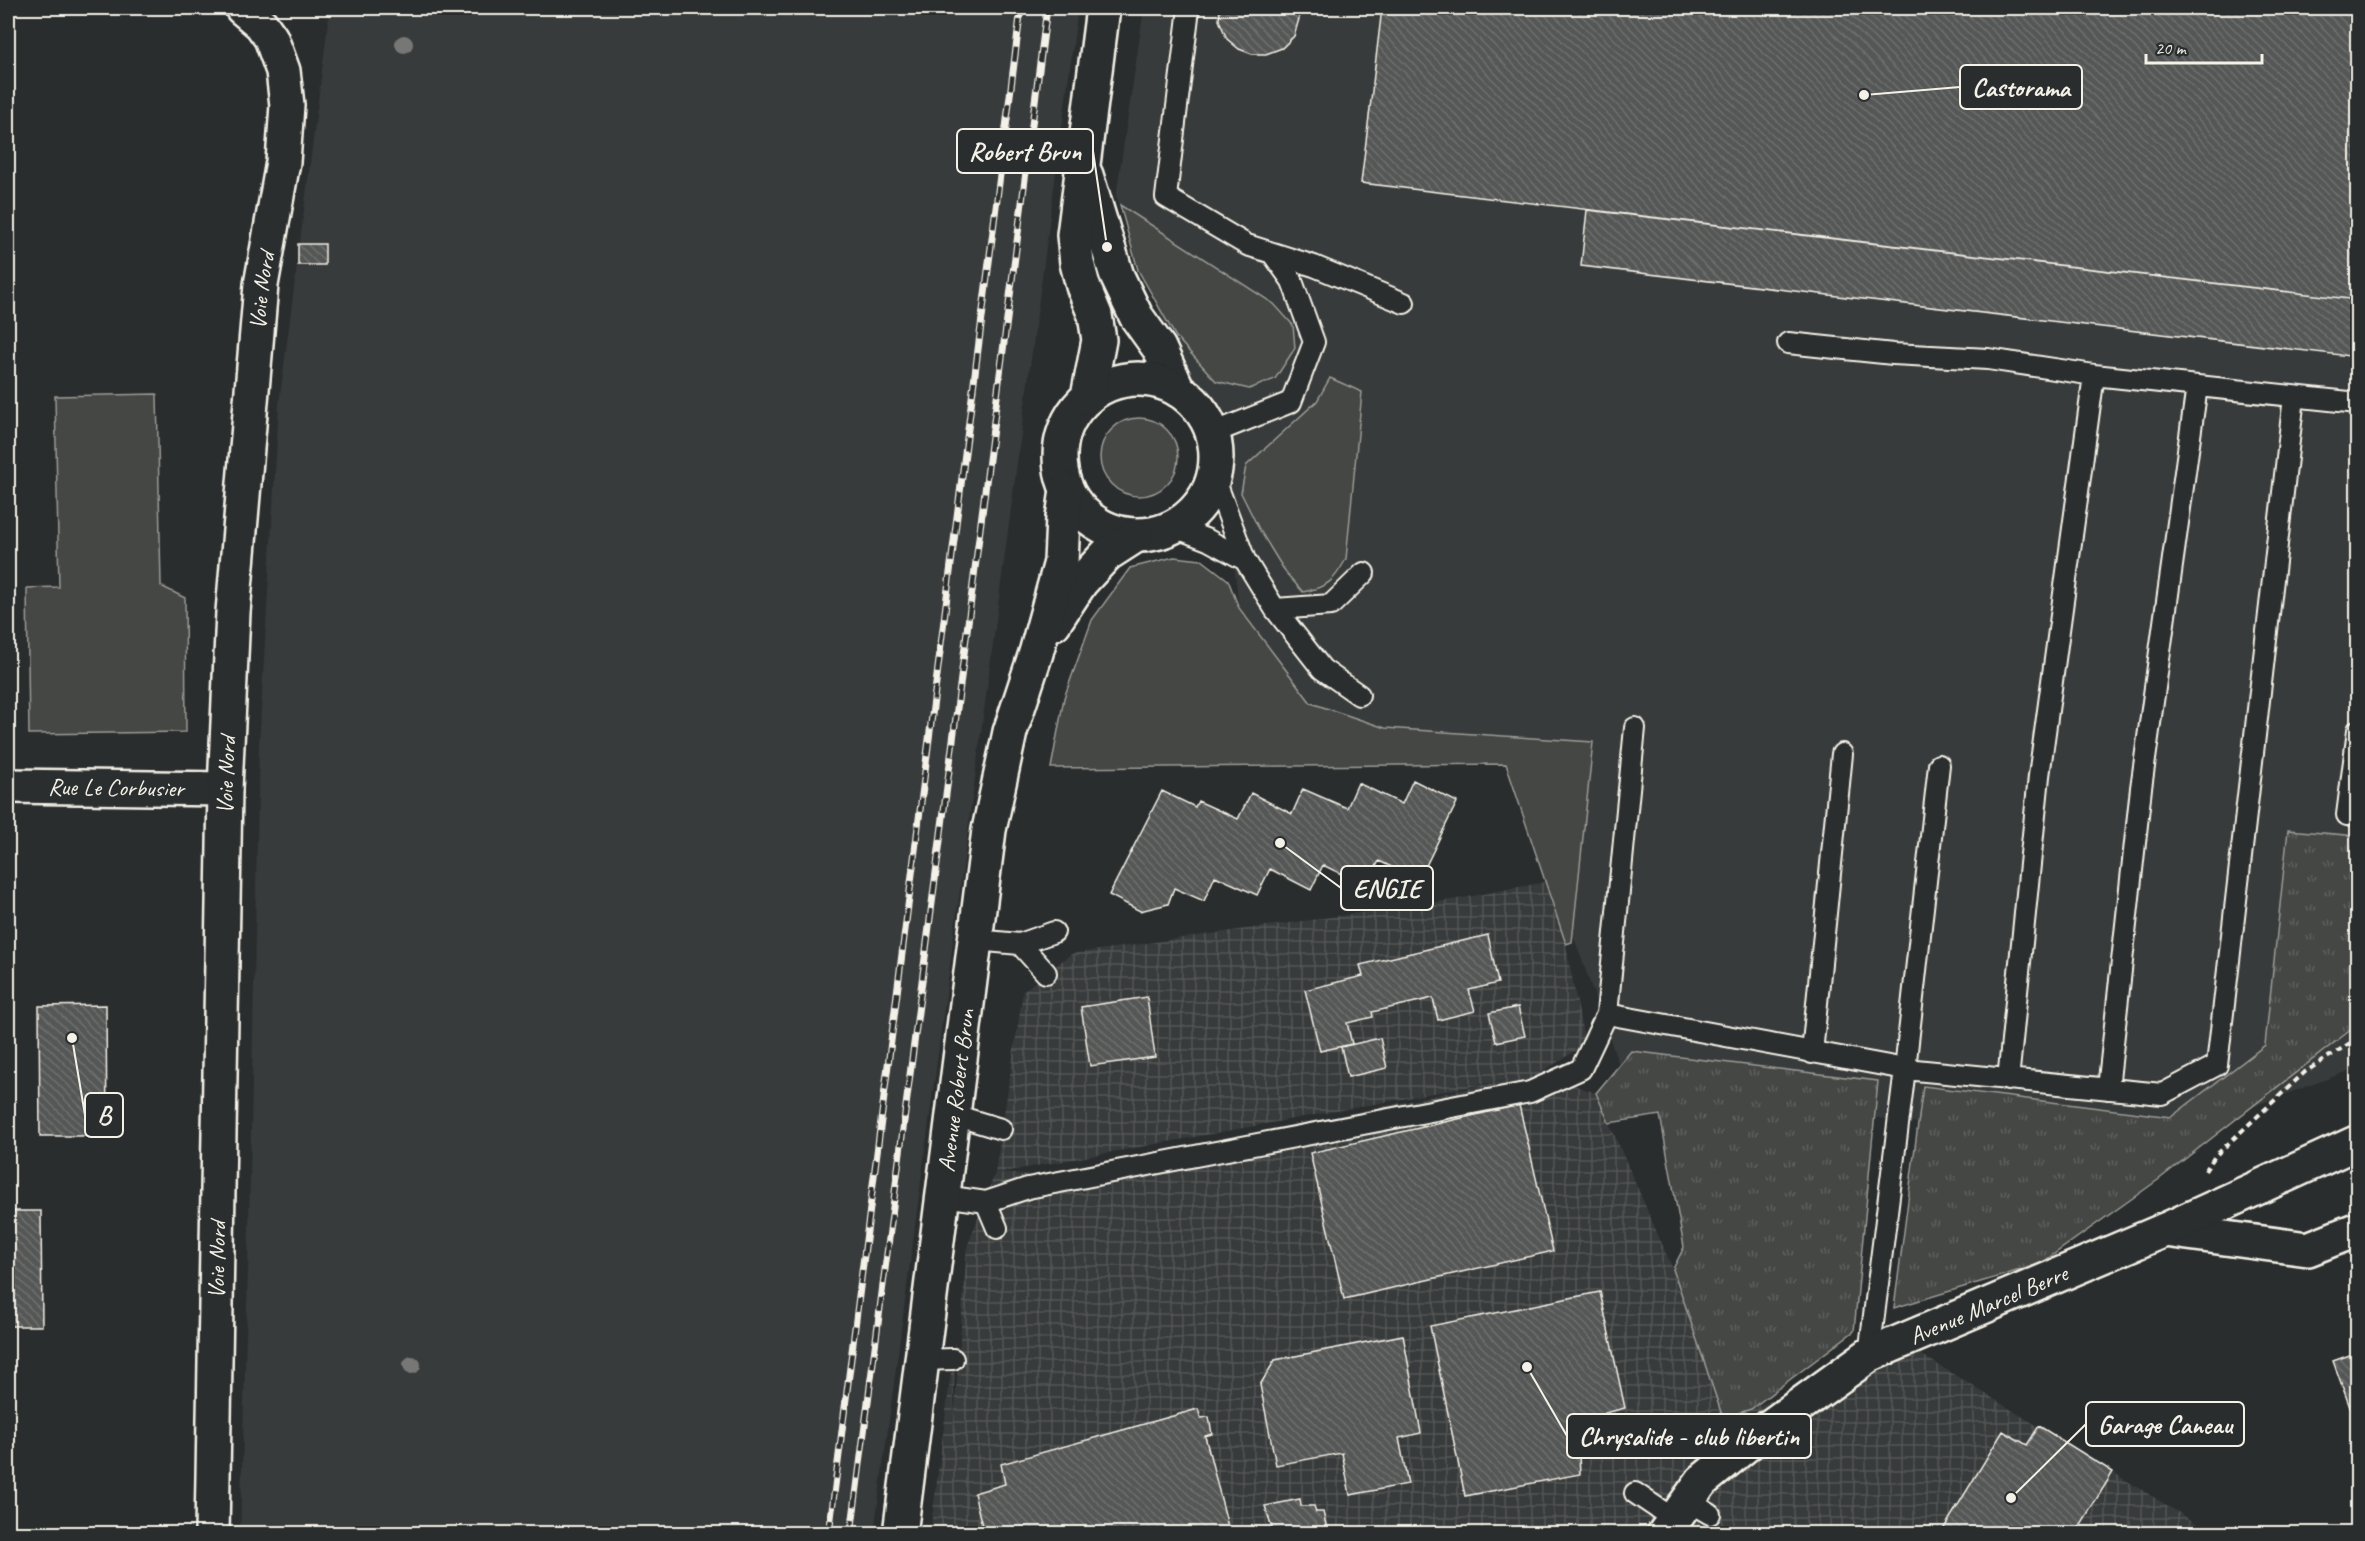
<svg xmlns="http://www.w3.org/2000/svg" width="2365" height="1541" viewBox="0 0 2365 1541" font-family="Caveat,sans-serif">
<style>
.built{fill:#373a3a}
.industrial{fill:url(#industrial-grid);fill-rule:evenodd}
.grass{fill:url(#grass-tufts);stroke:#9c9c96;stroke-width:1.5}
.garden{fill:#444645;stroke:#9c9c96;stroke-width:1.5}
.building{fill:url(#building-back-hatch);stroke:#f4f1e8;stroke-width:1.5}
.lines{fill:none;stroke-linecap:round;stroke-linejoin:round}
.lane-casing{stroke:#f4f1e8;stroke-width:24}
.street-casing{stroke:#f4f1e8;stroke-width:38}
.secondary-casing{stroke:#f4f1e8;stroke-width:38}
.path{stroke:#f4f1e8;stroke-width:4;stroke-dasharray:6 4.5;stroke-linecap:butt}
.lane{stroke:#2a2d2e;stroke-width:20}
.street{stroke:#2a2d2e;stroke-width:33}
.secondary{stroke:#2a2d2e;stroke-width:33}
.rail-casing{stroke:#f4f1e8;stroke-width:7}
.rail{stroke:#2a2d2e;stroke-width:4.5;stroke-dasharray:14;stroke-linecap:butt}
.tree{fill:#777875}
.labels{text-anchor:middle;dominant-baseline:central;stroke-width:5;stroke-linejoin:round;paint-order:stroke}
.street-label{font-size:24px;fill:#f4f1e8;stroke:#2a2d2e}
.leader{fill:none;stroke:#f4f1e8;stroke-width:2}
.callout-dot{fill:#f4f1e8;stroke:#2a2d2e;stroke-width:2}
.callout{fill:#2a2d2e;stroke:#f4f1e8;stroke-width:2}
.callout-label{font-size:26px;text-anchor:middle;font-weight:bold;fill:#f4f1e8}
</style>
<defs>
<pattern id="industrial-grid" width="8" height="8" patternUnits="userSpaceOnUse" patternTransform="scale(1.5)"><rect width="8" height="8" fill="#373a3a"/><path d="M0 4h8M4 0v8" fill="none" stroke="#555756"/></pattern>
<pattern id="grass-tufts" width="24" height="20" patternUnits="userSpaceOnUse" patternTransform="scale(1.5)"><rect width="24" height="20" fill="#444645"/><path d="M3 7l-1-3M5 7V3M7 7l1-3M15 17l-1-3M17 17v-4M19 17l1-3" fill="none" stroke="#606160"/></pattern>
<pattern id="building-back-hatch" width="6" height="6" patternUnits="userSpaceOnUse" patternTransform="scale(1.5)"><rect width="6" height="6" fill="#555756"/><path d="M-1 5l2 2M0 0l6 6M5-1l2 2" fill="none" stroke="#6e706e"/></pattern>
</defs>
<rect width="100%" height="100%" fill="#2a2d2e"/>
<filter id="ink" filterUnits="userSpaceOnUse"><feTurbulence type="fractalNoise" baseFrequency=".0167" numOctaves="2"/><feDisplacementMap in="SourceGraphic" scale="12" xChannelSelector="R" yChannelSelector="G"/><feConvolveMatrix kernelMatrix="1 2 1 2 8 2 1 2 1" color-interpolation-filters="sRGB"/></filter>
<g filter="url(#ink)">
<!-- built -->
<path class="built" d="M330,8h748l-204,1525 -634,1 8,-263 11,-527 20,-340z
M1144,8h1213v1060l-219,81 -511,-61 -117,-332 -166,-9 -105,-139 -13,-116 -110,-296z"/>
<!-- industrial -->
<path class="industrial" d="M1545,882l21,63 19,100 -45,28 56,20 77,176 50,149 191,-68 298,183 -1282,1 25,-193 -2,90 14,-184 28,-74 28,-182 48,-37 386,-55zM1511,1079l-454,98 -59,-4z"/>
<!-- grass -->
<path class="grass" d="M2288,830l69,6v189l-199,155 -118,84 -146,44 29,-222 248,31 94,-72z
M1631,1051l247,30 -24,250 -103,78 -28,9 -50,-149 11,-22 -24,-132 -51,8 -13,-30z"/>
<!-- garden -->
<path class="garden" d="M1120,205l154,99 19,21 2,23 -20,31 -26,10 -33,-8 -40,-44 -38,-67z
M1330,378l32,14 -16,167c-12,22 -18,28 -43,33l-17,-19 -27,-44 -18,-36 5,-27 71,-65z
M157,394l4,192 24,12 1,134 -157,2 -2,-146 32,-1 -4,-191z
M1100 457a39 39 0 1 1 78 0a39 39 0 1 1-78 0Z
M1174,557l28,3 26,20 11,28 72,95 74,25 208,14 -21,200 -6,2 -60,-180 -455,4 13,-70 28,-78 38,-52z"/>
<!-- building -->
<path class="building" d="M1220,8h79v11l-5,17 -12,12 -16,6h-14l-13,-5 -12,-10 -8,-19z
M1382,8h976v292l-997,-117z
M1587,210l771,90v57l-777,-91z
M298,244h27v21h-27z
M1413,780l44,22 -38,78 -40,-19 -13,25 -43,-21 -12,25 -41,-21 -13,26 -42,-19 -11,25 -30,-13 -6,16 -28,7 -31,-16 53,-104 33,16 3,-6 40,18 13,-26 41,21 11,-25 44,19 11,-25 44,21z
M1488,935l10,48 -29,7 6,21 -37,9 -5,-22 -61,14 1,5 -26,6 5,21 -32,7 -15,-61 58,-14 -3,-11z
M1147,997l8,60 -65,9 -9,-59z
M106,1005l1,131h-67l-1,-130z
M1518,1007l7,29 -29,6 -7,-29z
M1380,1038l7,30 -39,9 -7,-30z
M1519,1105l34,146 -209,48 -34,-146z
M8,1211h33l1,115h-34z
M1600,1292l25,116 -20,5 3,15 -17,25 -12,2 1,19 -115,22 -35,-170z
M1403,1335l18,98 -22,5 9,46 -58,11 -8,-42 -66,12 -16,-80 15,-25z
M2358,1352v77l-25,-68z
M1198,1409l3,9 8,-1 3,17 -7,2 25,98h-246l-10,-41 31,-9 -4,-20z
M2039,1426l74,46 -38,62 -134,-1 62,-102 24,14z
M1300,1499l1,7h13l2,6h7l5,21 -54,1 -9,-28z"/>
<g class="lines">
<defs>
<path id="lane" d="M1189,8l-23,189 81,48 67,21 90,37
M1788,343l105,11 95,5 106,16 264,28
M1213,433l78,-31 23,-60 -22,-61 -20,-28
M1214,477l31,83 30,49 47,60 37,26
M1174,527l34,13 37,20
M1275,609l56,-4 33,-32
M1635,728l-28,286 298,55 -36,286
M1939,765l-34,304 257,25 55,-29 77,-668
M2347,815l11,-85
M975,940l45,4 34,-12
M1020,944l26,29
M1812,1053l30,-299
M2008,1080l31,-304 55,-401
M2108,1089l33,-301 56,-402
M954,1115l47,14
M944,1196l42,6 11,26
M986,1202l42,-14 502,-96 51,-23 26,-55
M922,1360l31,-1
M1635,1493l40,27
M1688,1501l22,13"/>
<g id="street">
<path id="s1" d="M8,786l217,3"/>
<path d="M2165,1230l143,19 50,-20"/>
<path id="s2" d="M212,1534l13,-745 8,-177 28,-327 22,-123 4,-57 -4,-34 -12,-33 -10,-14 -19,-16"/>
<path id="s3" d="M1664,1534l38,-53 59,-48 108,-78 296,-125 193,-88"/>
</g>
<g id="secondary">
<path d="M1086,175l31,101 19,40 23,32 19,42"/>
<circle cx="1138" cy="457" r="78"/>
<path d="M1088,397l11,-57 -4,-25 -12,-29 -6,-23 -3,-28 29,-227"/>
<path d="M1054,623l27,-41 26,-28 28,-18"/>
<path id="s4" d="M900,1534l89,-704 21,-98 26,-79 25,-91 2,-44 4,-28"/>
</g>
</defs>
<!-- lane casing -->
<use href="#lane" class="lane-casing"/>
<!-- street casing -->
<use href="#street" class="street-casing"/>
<!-- secondary casing -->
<use href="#secondary" class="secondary-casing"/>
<!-- path -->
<path class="path" d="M2205,1171l10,-15 90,-84 53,-34"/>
<!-- lane -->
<use href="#lane" class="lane"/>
<!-- street -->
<use href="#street" class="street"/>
<!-- secondary -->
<use href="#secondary" class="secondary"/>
<defs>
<path id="rail" d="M829,1534l192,-1526
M851,1534l196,-1526"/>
</defs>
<!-- rail casing -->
<use href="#rail" class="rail-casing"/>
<!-- rail -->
<use href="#rail" class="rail"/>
</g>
<!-- trees -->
<g class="tree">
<circle cx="404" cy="44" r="9"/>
<circle cx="412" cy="1365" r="9"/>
</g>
</g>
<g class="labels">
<!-- street labels -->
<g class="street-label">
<text stroke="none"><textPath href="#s2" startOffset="1245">Voie Nord</textPath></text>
<text stroke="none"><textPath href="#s2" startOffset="759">Voie Nord</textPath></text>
<text stroke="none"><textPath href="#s1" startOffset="108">Rue Le Corbusier</textPath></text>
<text stroke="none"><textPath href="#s4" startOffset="447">Avenue Robert Brun</textPath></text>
<text stroke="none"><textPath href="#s2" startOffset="274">Voie Nord</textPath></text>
<text stroke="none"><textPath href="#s3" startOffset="404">Avenue Marcel Berre</textPath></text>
</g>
</g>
<!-- callouts -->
<path class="leader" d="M1864 95L1960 87M1107 247L1093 151M1280 843L1341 888M72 1038L85 1115M2011 1498L2086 1424M1527 1367L1567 1436"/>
<g class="callout-dot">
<circle cx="1864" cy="95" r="6"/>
<circle cx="1107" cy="247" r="6"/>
<circle cx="1280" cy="843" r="6"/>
<circle cx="72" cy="1038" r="6"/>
<circle cx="2011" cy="1498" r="6"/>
<circle cx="1527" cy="1367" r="6"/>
</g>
<g class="callout">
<rect x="1960" y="65" width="122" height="44" rx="6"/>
<rect x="957" y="129" width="136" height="44" rx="6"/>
<rect x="1341" y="866" width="92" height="44" rx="6"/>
<rect x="85" y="1093" width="38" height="44" rx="6"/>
<rect x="2086" y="1402" width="158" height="44" rx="6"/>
<rect x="1567" y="1414" width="244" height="44" rx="6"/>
</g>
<g class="callout-label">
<text x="2021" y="96">Castorama</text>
<text x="1025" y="160">Robert Brun</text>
<text x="1387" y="897">ENGIE</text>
<text x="104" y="1124">B</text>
<text x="2165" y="1433">Garage Caneau</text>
<text x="1689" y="1445">Chrysalide - club libertin</text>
</g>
<!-- margin -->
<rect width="2365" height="1541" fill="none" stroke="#2a2d2e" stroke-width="30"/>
<rect x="15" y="15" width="2335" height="1511" fill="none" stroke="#f4f1e8" stroke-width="2" filter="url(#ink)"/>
<!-- scale -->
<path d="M2146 54v9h116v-9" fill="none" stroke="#f4f1e8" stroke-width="3"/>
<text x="2155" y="54" font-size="18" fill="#f4f1e8" stroke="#2a2d2e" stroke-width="4.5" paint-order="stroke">20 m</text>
</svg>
